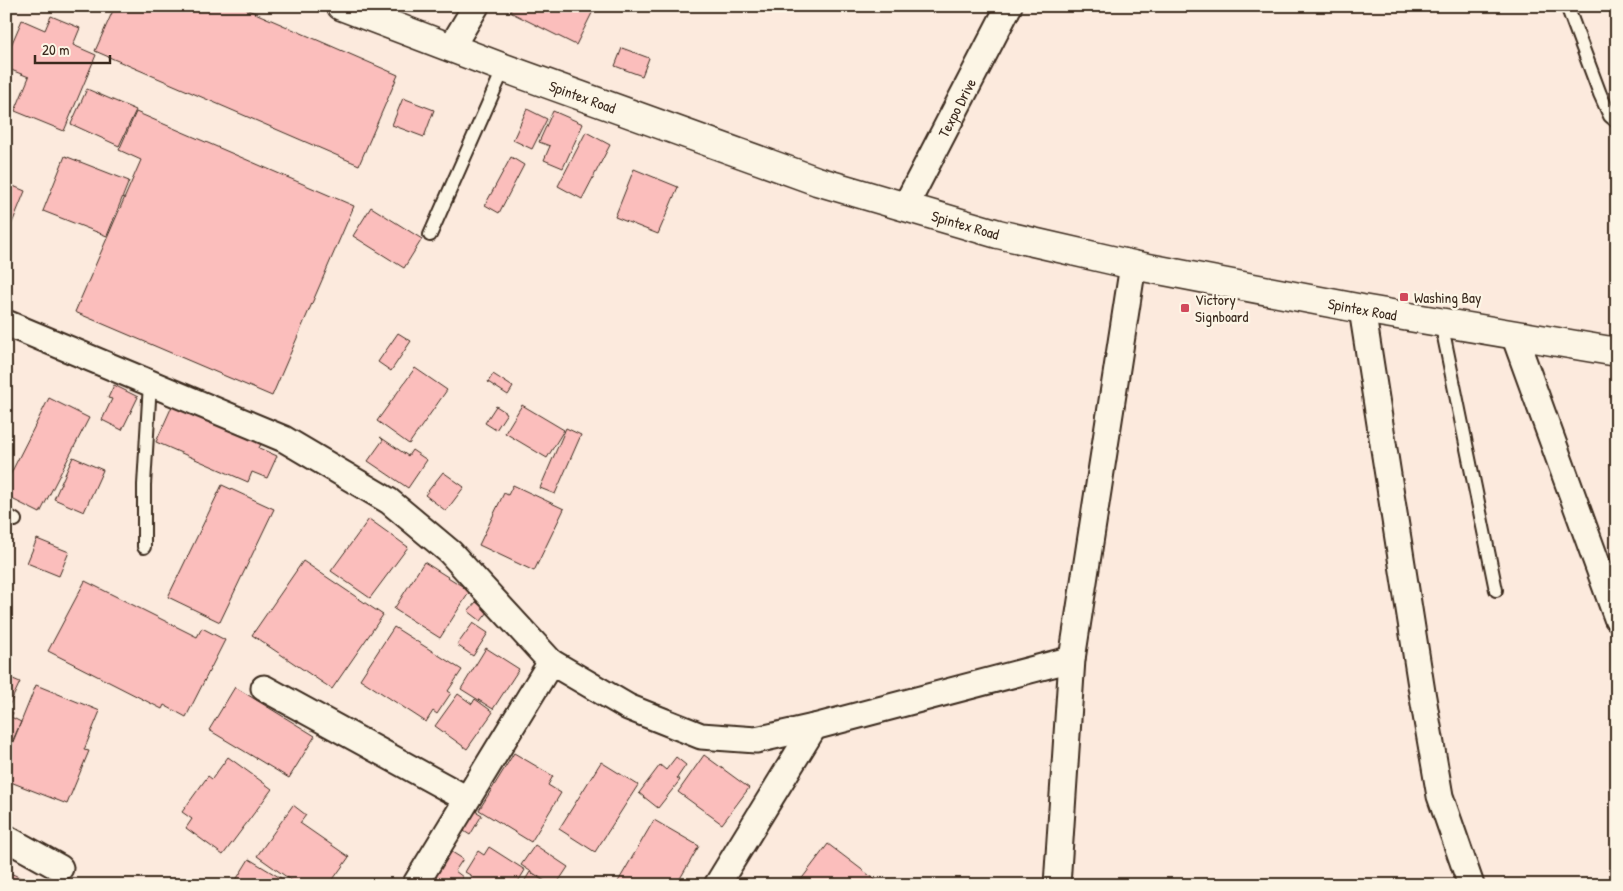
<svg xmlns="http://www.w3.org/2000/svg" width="1623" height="891" viewBox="0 0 1623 891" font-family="'Patrick Hand',sans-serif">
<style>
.building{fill:#fbbebc;stroke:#3b2a1e}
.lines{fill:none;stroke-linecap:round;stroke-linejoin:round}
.service-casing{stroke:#3b2a1e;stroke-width:16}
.minor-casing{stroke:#3b2a1e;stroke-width:29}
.secondary-casing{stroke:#3b2a1e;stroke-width:31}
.service{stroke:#fcf5e5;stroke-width:12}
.minor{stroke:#fcf5e5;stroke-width:25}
.secondary{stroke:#fcf5e5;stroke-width:28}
.poi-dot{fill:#d1495b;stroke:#fcf5e5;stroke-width:2}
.labels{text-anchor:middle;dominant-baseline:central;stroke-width:4.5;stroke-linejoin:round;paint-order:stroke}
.street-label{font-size:15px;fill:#3b2a1e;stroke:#fcf5e5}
.poi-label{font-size:15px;fill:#3b2a1e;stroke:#fcf5e5;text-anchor:start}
</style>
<rect width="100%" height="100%" fill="#fceadd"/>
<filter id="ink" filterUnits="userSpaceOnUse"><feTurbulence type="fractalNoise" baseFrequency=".02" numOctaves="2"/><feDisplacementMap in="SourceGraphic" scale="10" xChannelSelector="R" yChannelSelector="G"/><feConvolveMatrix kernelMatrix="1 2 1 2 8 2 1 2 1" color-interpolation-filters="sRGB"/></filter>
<g filter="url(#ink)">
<!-- building -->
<path class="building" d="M115,6h124l159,69 -39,90 -264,-114z
M513,6h75l6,3 -18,36 -66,-33z
M51,16l29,12 -7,17 23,10 -32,76 -49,-20 14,-34 -23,-9v-11l16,-37 23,10z
M622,48l27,10 -7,18 -27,-10z
M87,89l49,21 -17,36 -48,-22z
M403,98l31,12 -10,27 -32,-12z
M527,109l20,10 -15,30 -19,-9z
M553,111l30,13 -20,44 -19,-8 6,-14 -11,-4z
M136,112l218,94 -82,190 -197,-84 66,-152 -22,-10z
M586,132l24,13 -28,54 -24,-13z
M65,156l64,25 -22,55 -64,-25z
M511,157l13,8 -25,48 -14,-8z
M634,169l44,18 -20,47 -43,-17z
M6,183l19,8 -19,47z
M371,207l51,32 -18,29 -51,-32z
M398,333l13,8 -20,30 -13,-9z
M415,368l32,22 -38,54 -32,-23z
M493,374l20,13 -5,8 -20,-13z
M114,385l24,12 -16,33 -20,-10 10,-21 -4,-1z
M49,398l40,20 -49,95 -34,-17v-13z
M173,404l89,38 -3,6 18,8 -10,22 -15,-6 -4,10 -92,-40z
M522,405l42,25 -17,28 -42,-25z
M496,406l11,7 -11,17 -11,-7z
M566,428l15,7 -26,59 -15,-6z
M380,437l28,19 4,-6 15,10 -19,28 -40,-27 15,-21z
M73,457l30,13 -19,42 -30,-13z
M443,472l21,15 -18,24 -21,-16z
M222,485l52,24 -54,113 -52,-25z
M513,485l51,24 -30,62 -55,-26 25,-52 4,2z
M369,519l39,28 -38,51 -39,-27z
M37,539l32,13 -10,24 -32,-13z
M303,561l80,54 -51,74 -80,-54z
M424,562l46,29 -30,47 -46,-29z
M85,581l112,56 5,-9 23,12 -39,77 -22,-12 -2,4 -114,-58z
M476,602l12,10 -7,9 -13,-10z
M473,623l15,10 -15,23 -16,-11z
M394,627l68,43 -14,21 3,2 -14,21 -4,-3 -7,11 -66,-43z
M486,648l33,21 -26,40 -32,-20z
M6,676l14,6 -13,28 6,3 -2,4 10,5 -9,20 -6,-3z
M36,685l64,26 -16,39 5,1 -22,53 -59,-23 3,-8 -5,-3v-11z
M235,687l80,49 -26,42 -80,-48z
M458,694l14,10 3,-5 18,13 -26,37 -32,-23z
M514,753l39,23 -5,9 13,8 -30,49 -52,-32z
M704,755l45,33 -27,36 -44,-32z
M228,757l44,32 -49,66 -37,-27 6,-9 -10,-7 26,-36 4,3z
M676,757l10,8 -9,13 3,2 -22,28 -19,-15 21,-28 6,5z
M601,762l37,23 -43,67 -36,-23z
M293,805l13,10 -6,8 49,34 -20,28h-31l-41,-29z
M465,805l17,10 -12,20 -17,-11z
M654,820l45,26 -21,36 3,3h-65z
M828,844l54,41h-85z
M535,845l33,22 -12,18h-5l-30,-20z
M444,847l19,12 -8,12 8,6 -6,8h-13l-18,-13z
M489,847l36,23 -9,15h-49l5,-9 -7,-4 13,-21 6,4z
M249,859l35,21 -3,5h-37l-8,-5z
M6,871l28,13v1h-28z
M530,872l18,12v1h-26z"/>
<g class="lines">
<defs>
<path id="service" d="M1567,6l33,88 10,22 7,6
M430,235l74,-167
M1441,322l55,268
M6,515l9,5
M144,547v-62l6,-102"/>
<g id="minor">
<path d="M451,48l25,-42"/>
<path id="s1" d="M905,207l104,-201"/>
<path d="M1362,309l60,383 18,104 31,89"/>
<path d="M6,323l278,116 105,62 61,51 101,110 77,45 73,29 55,4 58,-13 258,-68"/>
<path d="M1514,335l103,283"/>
<path d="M264,688l203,111"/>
<path d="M6,838l54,30"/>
<path d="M415,885l136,-223"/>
<path d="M717,885l97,-158"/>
<path d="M1057,885l15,-226 61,-394"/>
</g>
<g id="secondary">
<path id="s2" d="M341,6l163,62 313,113 181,53 135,31 229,44 255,43"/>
</g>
</defs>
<!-- service casing -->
<use href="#service" class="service-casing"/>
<!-- minor casing -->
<use href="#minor" class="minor-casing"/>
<!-- secondary casing -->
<use href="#secondary" class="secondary-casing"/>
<!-- service -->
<use href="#service" class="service"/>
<!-- minor -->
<use href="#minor" class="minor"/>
<!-- secondary -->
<use href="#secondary" class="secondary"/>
</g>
</g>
<!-- markers -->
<g class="poi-dot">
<rect x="1399" y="292" width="10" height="10" rx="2.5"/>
<rect x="1180" y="303" width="10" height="10" rx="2.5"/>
</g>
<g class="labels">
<!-- street labels -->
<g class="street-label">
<text stroke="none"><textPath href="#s2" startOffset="258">Spintex Road</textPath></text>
<text stroke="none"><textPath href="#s1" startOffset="112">Texpo Drive</textPath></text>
<text stroke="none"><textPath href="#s2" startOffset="662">Spintex Road</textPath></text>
<text stroke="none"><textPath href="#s2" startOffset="1068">Spintex Road</textPath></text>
</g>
<!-- poi labels -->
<g class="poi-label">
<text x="1414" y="297">Washing Bay</text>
<text x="1195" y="299">Victory<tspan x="1195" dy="17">Signboard</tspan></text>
</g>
</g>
<!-- margin -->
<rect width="1623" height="891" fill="none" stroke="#fcf5e5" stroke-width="25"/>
<rect x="12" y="12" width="1598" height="866" fill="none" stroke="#3b2a1e" stroke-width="2" filter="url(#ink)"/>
<!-- scale -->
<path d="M35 55v8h75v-8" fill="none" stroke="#3b2a1e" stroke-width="2.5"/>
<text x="42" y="55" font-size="15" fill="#3b2a1e" stroke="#fcf5e5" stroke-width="4" paint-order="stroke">20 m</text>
</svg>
